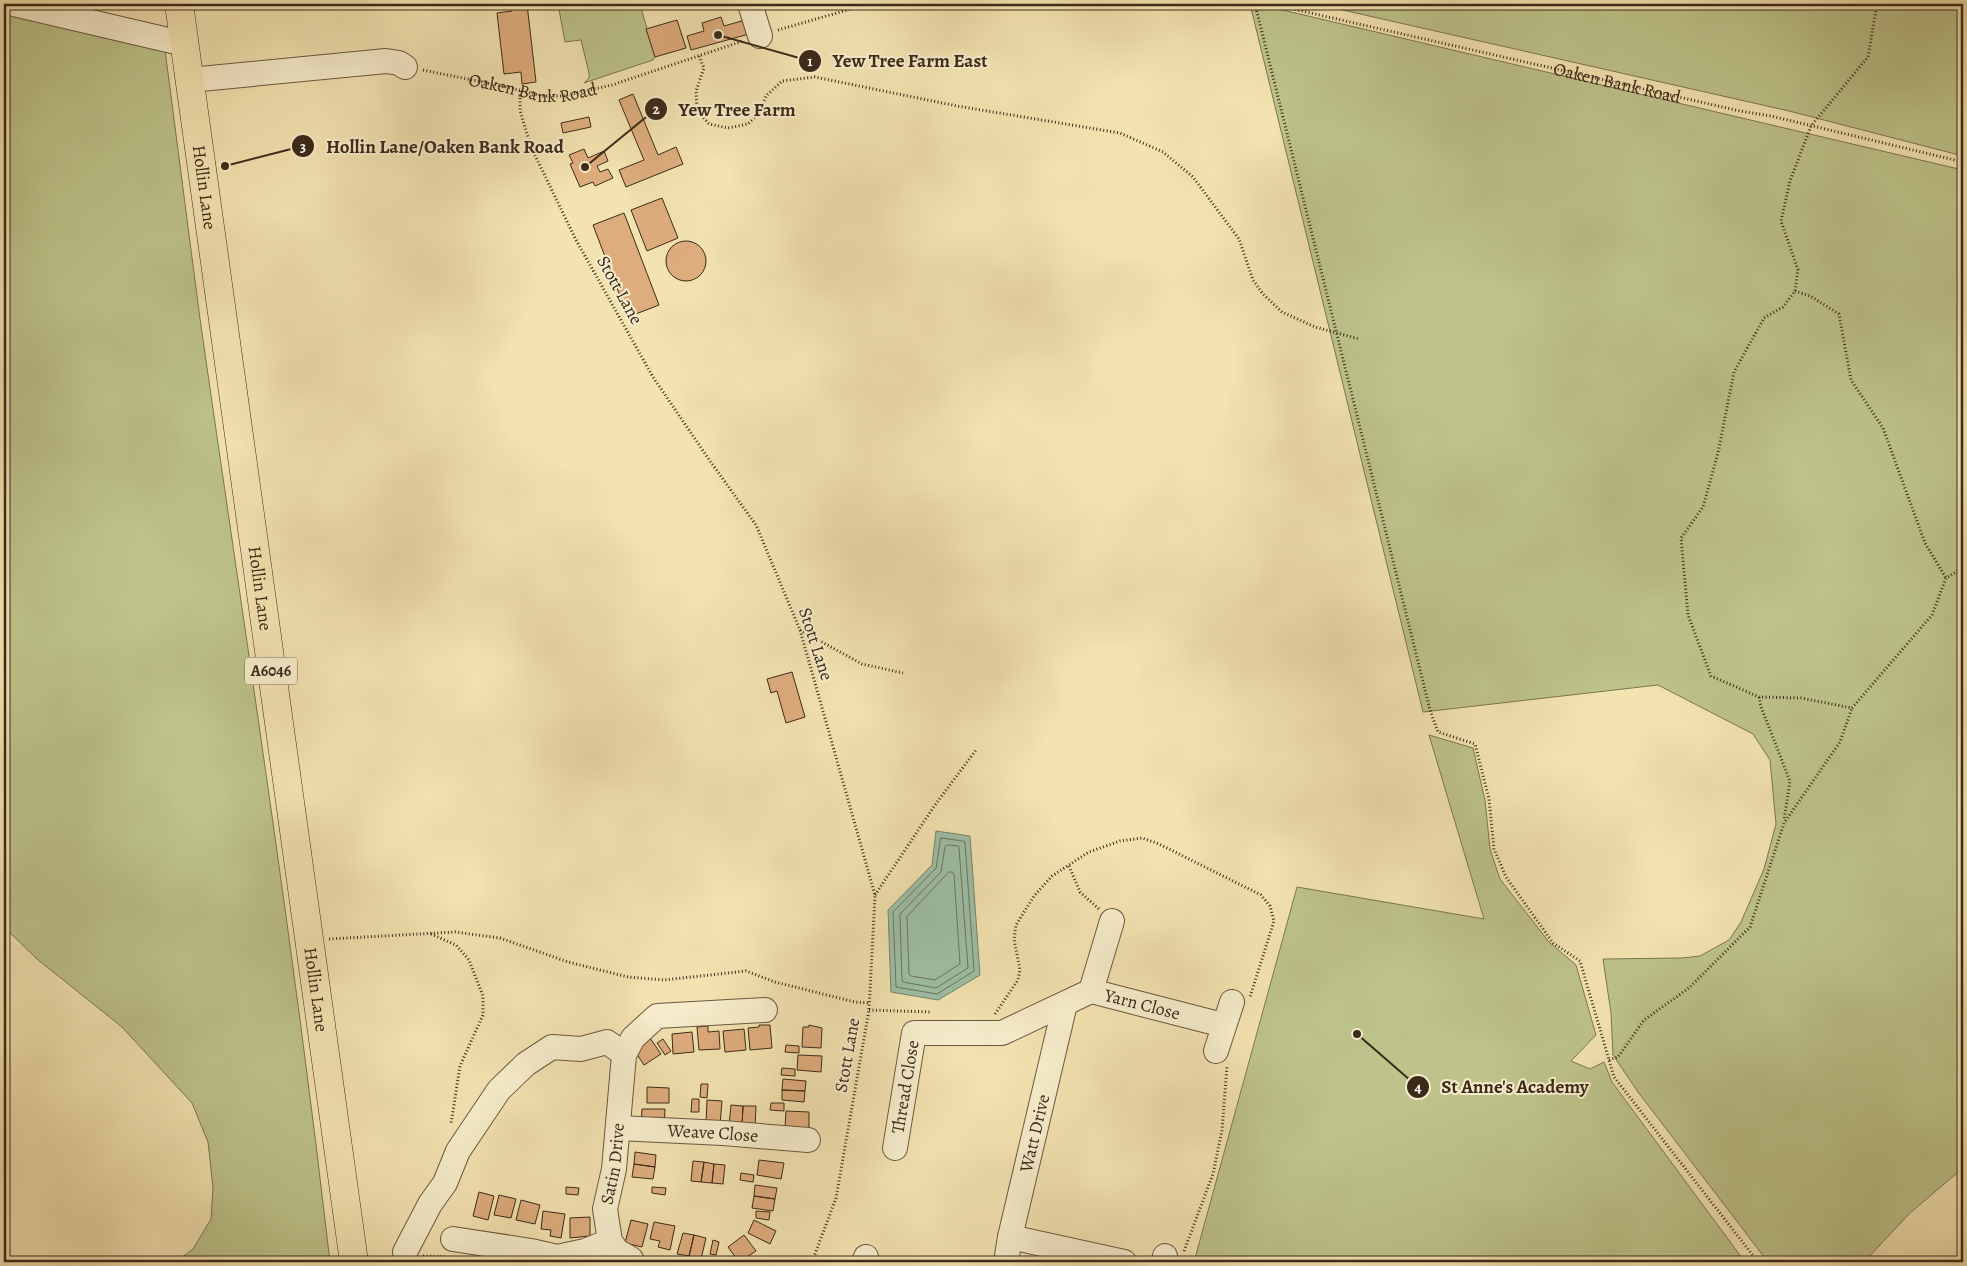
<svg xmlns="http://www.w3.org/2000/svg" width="1967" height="1266" viewBox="0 0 1967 1266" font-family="Alegreya,serif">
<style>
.green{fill:#bdc38a;stroke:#7c7652}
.water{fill:#9dbfa6;stroke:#76836e}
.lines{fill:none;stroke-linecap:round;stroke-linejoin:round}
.shore{stroke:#6c7460;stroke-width:1}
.building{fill:#dead7d;stroke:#3c2a19}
.minor-casing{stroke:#6a583f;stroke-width:26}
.major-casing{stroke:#3c2a19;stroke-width:29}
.path{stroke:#3c2a19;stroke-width:3;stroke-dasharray:1 2.5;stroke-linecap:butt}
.minor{stroke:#f7edcc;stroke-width:24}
.major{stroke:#f3e3b1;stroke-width:28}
.labels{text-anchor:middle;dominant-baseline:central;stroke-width:4;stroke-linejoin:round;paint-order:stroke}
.shield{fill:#f7edcc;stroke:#74644f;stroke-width:1}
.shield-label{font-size:16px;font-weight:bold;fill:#3c2a19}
.street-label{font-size:18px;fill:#3c2a19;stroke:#f7edcc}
.leader{fill:none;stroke:#3c2a19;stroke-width:2}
.callout-dot{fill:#3c2a19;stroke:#f7edcc;stroke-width:2}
.mark-label{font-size:15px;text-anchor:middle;font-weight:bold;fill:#fff}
.callout-label{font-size:19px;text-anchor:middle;font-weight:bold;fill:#3c2a19;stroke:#f7edcc;stroke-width:4;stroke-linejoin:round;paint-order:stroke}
</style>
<rect width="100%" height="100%" fill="#f3e3b1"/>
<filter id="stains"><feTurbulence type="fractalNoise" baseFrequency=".004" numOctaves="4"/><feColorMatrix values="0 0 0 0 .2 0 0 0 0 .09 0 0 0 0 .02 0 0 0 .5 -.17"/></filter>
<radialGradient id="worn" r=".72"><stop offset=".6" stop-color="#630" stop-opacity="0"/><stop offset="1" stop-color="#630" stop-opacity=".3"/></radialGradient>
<!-- green -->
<path class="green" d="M558,4h82l15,53 -2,3 -69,23 5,-5v-5l-8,-33 -16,2z
M1250,4h7l706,166v998l-53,45 -46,49h-96l-130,-170 -25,-37 -2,-42 -8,-54 79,-1 18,-2 29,-16 12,-18 23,-53 12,-45 -6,-64 -17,-26 -95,-49 -235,27z
M1316,4h647v152l-174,-45z
M4,9l161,41c12,90 23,179 35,269 45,314 94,628 130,943h-155l18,-13 18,-30 2,-31 -5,-46 -16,-39 -70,-76 -85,-68 -33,-32z
M1429,735l44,13 12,52 5,49 10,30 49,63 27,23 20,70 -25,26 19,8 14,-7 8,20 133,180h-110l-12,-6 -3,6h-426l103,-375 187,32z"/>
<!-- water -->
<path class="water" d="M936,831l34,5 10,139 -42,25 -47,-8 -3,-82 44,-45z"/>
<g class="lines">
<!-- shore -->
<path class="shore" d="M941,838l22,3 2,1 9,129 -37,23 -41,-7 -3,-75 43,-44z
M948,845l10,1 1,2 9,120 -32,20 -33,-6 -1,-2 -2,-66 41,-42 4,-25z
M949,872h3l2,2 6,90 -25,16 -24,-4 -2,-2 -2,-57z"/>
</g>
<!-- building -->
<path class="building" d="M511,4h16l9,78 -14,2 -1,-12 -17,2 -7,-61 15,-2z
M721,17l3,9 21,-6 4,14 -58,16 -4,-14 17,-5 -2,-8z
M677,20l9,28 -31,9 -9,-28z
M633,94l25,61 18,-8 7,17 -57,23 -7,-17 25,-10 -25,-60z
M589,117l2,10 -28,6 -2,-10z
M584,149l4,9 16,-7 4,10 -11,5 3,6 8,-3 5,9 -18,8 -2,-4 -13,5 -10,-23 3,-1 -4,-8z
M662,198l16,40 -31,13 -16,-41z
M624,213l35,92 -31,12 -35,-92z
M666 261a20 20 0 1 1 40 0a20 20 0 1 1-40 0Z
M792,672l13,45 -19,6 -9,-32 -6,2 -4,-14z
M759,1025h11l2,23 -22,2 -2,-22 11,-1z
M809,1025l13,3 -1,20 -19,-1 1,-20h6z
M708,1026v6l11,-1 1,18 -21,1 -2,-23z
M744,1029l2,21 -21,2 -2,-21z
M692,1032l2,20 -21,2 -1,-20z
M650,1038l11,16 -17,11 -10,-15z
M663,1039l8,12 -6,4 -8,-12z
M786,1045l13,1v7l-14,-1z
M798,1055l24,1 -1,16 -24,-2z
M782,1068l13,1v7l-14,-1z
M783,1079l23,2 -1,10 -23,-1z
M701,1084h7l-1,14 -7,-1z
M647,1087l22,1v15h-22z
M782,1090l23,1 -1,11 -22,-2z
M692,1099h7v13h-8z
M707,1100l15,1 -2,24 -14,-1z
M771,1103h13v8l-14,-1z
M731,1105l12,1 -1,20h-13z
M743,1106h13l-1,21 -13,-1z
M642,1109h23l-1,17 -23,-1z
M786,1111l23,1v16l-24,-1z
M635,1152l21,3 -1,12 -21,-3z
M759,1160l25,3 -3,16 -24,-4z
M693,1161l11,1 -3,20 -10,-1z
M704,1162l10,2 -2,19 -11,-1z
M634,1164l21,3 -2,12 -21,-2z
M714,1164l11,1 -2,19 -11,-1z
M741,1173l13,2 -1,7 -13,-2z
M755,1185l22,3 -2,11 -21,-3z
M566,1187l13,1 -1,7 -12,-1z
M652,1187l14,1 -1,7 -13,-2z
M479,1192l15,4 -6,24 -15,-4z
M499,1195l17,4 -5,19 -17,-3z
M754,1196l21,3 -2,12 -21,-3z
M521,1200l19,5 -5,19 -19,-4z
M543,1211l22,3 -4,24 -11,-2 1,-6 -10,-1z
M756,1211l14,1 -1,8 -13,-2z
M590,1217v19l-20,2v-20z
M631,1220l17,4 -6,23 -17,-4z
M754,1220l22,11 -6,13 -22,-11z
M654,1222l21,4 -5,24 -12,-3 2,-6 -10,-2z
M683,1233l11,2 -5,21 -12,-2z
M694,1235l12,3 -5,21 -12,-3z
M744,1235l12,16 -17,11 -11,-15z
M713,1240l6,2 -3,13 -6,-1z"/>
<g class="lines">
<defs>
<g id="minor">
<path d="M14,4l171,40"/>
<path d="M750,4l10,32"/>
<path d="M190,80l196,-19 13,2 6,4"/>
<path d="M1091,991l21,-70"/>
<path d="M1216,1051l16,-49"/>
<path id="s3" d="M618,1128l105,5 85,7"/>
<path id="s4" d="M895,1148l19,-115h88l89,-42 132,34"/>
<path d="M1010,1237l114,25"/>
<path d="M453,1239l78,12 26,6 28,-6 25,-10"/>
<path d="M405,1252l25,-48 15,-21 13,-32 41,-61 27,-26 26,-17 29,2 26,-7 17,12"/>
<path id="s5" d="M630,1262l1,-3 -14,-8 -7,-10 -5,-32 9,-40 10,-114 9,-17 24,-22 108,-6"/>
<path d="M864,1262l2,-5"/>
<path id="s6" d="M1006,1262l4,-25 55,-233"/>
<path d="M1164,1262l1,-6"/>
</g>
<g id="major">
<path id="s7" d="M179,4l175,1258"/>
</g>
</defs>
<!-- minor casing -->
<use href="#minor" class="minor-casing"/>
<!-- major casing -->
<use href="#major" class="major-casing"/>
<!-- path -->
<g class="path">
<path d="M1255,4l175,706 8,22 37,12 14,55 5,50 12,28 47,66 27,18 34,116 144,185"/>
<path id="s1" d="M1271,4l469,107 31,5 192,46"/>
<path d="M1877,4l-9,53 -57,69 -21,55 -9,40 17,49 -3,21 -12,16 -19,11 -30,54 -16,81 -15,54 -22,31 7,77 23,61 48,21 42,1 51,10 80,-93 14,-37 17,-10"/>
<path d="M1954,4l9,5"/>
<path d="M778,30l90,-26"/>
<path d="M699,56l5,12 -8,23 1,19 12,14 19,4 20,-4 12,-12 6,-16 16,-15 33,-4 142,29 163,27 43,19 30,25 46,62 14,41 10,14 19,18 33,15 44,12"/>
<path id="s2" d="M423,70l84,17 35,9h21l49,-11 131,-44"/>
<path d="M520,91v19l10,35 46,95 77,137 57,84 46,64 44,105 75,265 -6,115 -33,188 -24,64"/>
<path d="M1795,291l15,5 29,18 12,66 32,48 42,115 21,35"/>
<path d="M800,630l62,34 41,9"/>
<path d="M1759,697l2,10 29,74 -6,39"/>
<path d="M1069,866l11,26 20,18"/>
<path d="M875,895l60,-90 41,-55"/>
<path d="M431,934l25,11 13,15 14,36v19l-23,51 -9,58"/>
<path d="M329,939l126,-7 45,6 68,24 60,15 36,3 82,-9 29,11 80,20 14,1"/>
<path d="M869,1010l62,2"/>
<path d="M995,1014l23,-34 2,-10 -6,-31 2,-14 18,-29 18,-20 37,-24 31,-11 22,-3 17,6 102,51 9,11 4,15 -24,76"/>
<path d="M1609,1060l9,-3 26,-37 45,-32 61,-61 34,-104 56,-81 12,-34"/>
<path d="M1184,1251l29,-77 9,-44 5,-64"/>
<path d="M423,1256l22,1v5"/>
<path d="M782,1262l20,-4 18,4"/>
</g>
<!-- minor -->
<use href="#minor" class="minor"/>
<!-- major -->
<use href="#major" class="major"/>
</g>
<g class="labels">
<!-- shield labels -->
<rect class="shield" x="245" y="657.5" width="52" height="27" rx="4"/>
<g class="shield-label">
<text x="271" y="671">A6046</text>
</g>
<!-- street labels -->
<g class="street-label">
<text stroke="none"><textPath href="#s2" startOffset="112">Oaken Bank Road</textPath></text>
<text stroke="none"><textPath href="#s1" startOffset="355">Oaken Bank Road</textPath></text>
<text stroke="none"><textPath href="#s7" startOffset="185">Hollin Lane</textPath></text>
<text transform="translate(620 290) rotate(61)">Stott Lane</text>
<text stroke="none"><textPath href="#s7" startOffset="590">Hollin Lane</textPath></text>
<text transform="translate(816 644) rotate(72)">Stott Lane</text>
<text stroke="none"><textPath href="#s7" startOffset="995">Hollin Lane</textPath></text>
<text stroke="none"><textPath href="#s4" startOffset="356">Yarn Close</textPath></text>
<text transform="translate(847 1055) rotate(-80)">Stott Lane</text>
<text stroke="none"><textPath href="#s4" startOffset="62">Thread Close</textPath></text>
<text stroke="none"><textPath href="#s3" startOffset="95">Weave Close</textPath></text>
<text stroke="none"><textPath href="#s6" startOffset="132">Watt Drive</textPath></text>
<text stroke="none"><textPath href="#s5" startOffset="110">Satin Drive</textPath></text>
</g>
</g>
<!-- callouts -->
<path class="leader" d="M718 35L810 61M585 167L656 109M225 166L303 146M1357 1034L1418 1087"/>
<g class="callout-dot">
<circle cx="718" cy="35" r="5"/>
<circle cx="585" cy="167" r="5"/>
<circle cx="225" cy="166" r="5"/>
<circle cx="1357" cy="1034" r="5"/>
<circle cx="810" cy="61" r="12"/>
<circle cx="656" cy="109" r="12"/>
<circle cx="303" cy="146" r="12"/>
<circle cx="1418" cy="1087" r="12"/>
</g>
<g class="mark-label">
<text x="810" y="66">1</text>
<text x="656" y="114">2</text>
<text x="303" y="152">3</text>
<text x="1418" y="1092">4</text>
</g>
<g class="callout-label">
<text x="910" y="67">Yew Tree Farm East</text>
<text x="737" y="116">Yew Tree Farm</text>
<text x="445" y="153">Hollin Lane/Oaken Bank Road</text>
<text x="1515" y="1093">St Anne's Academy</text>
</g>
<!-- margin -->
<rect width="1967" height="1266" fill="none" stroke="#f3e3b1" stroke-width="20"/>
<rect x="5" y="5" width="1957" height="1256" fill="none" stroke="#3c2a19" stroke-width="2.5"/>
<rect x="10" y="10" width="1947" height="1246" fill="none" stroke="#3c2a19"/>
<rect width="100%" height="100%" filter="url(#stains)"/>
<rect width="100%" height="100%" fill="url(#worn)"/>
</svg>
